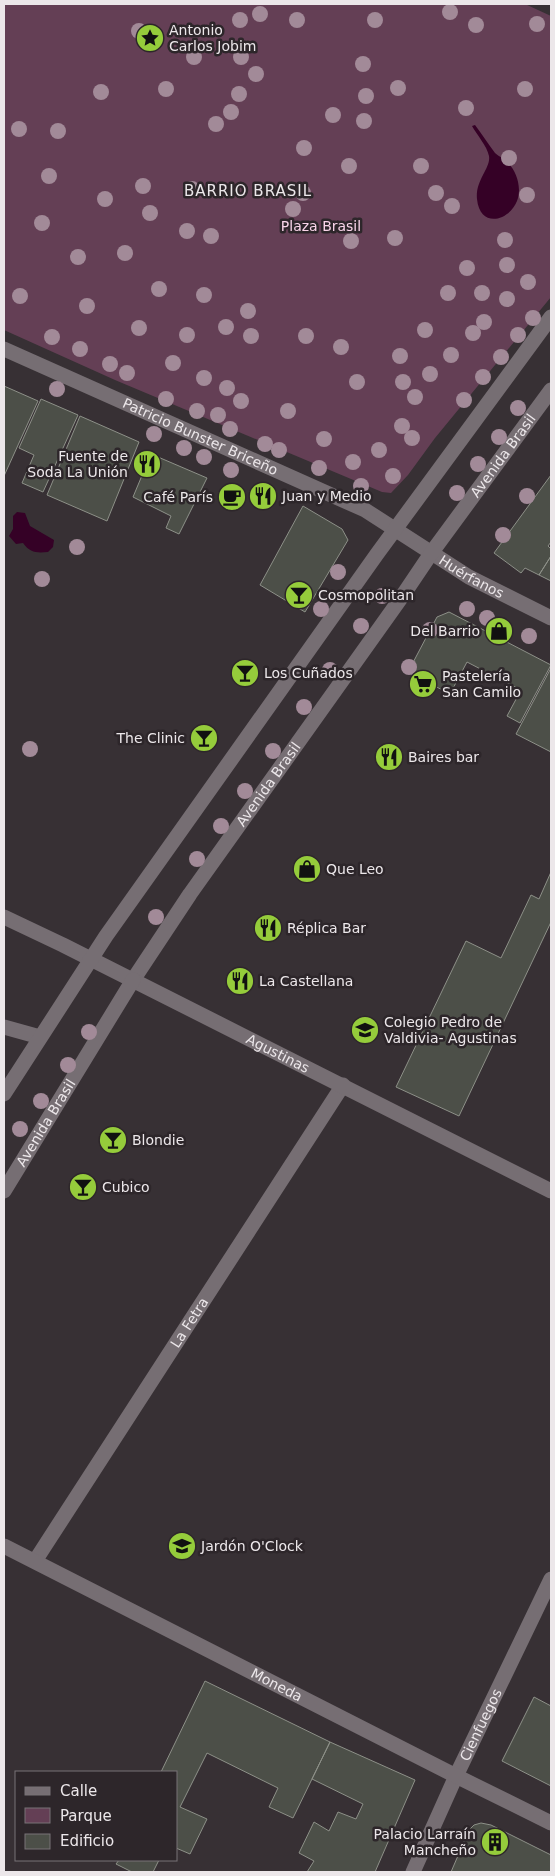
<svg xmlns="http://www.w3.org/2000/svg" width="555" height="1876" viewBox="0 0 555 1876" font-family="'DejaVu Sans',sans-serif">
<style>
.green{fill:#643f55}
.water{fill:#350126}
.building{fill:#4c4f48;stroke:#8d9088}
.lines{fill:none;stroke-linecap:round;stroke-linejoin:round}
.service{stroke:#766e73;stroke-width:15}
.minor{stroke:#766e73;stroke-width:15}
.tertiary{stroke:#766e73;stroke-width:15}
.secondary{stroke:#766e73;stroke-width:15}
.tree{fill:#a28a98}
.labels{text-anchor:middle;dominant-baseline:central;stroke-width:5;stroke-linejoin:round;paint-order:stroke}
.poi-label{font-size:14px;fill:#ece7ea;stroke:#2d262a;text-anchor:start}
.park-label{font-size:14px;fill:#f9d4e9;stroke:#2d262a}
.street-label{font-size:14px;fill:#ece7ea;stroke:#2d262a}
.neighbourhood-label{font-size:15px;letter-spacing:1px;fill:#ece7ea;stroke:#2d262a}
</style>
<rect width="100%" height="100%" fill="#373034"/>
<!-- green -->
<path class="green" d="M4,4h521l26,12v281l-116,141 -27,37 -17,18 -9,-1 -267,-112 -111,-50z"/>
<!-- water -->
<path class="water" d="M475,125c7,9 13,19 20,28 4,4 9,5 12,9 10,9 15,26 10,39 -8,20 -37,28 -40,-2 -2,-19 14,-31 12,-43 -2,-10 -12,-21 -17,-30z
M17,512l8,1 5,13 24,14 -1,7 -5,5c-11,1 -18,1 -25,-9l-7,1 -7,-8 4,-7v-13z"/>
<!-- building -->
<path class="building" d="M4,386l34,15 -34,75z
M41,399l37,16 -35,77 -21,-9 12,-28 -15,-7z
M80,416l59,26 -32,79 -60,-26z
M151,454l56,24 -28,56 -13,-6 5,-12 -38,-19z
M551,475v67l-3,4 3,3v7l-12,19 -14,-7 -4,5 -27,-20z
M303,506l39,23 6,11 -43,72 -45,-27z
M551,556v25l-12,-6z
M449,612l102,53 -31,58 -13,-7 14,-26 -54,-28 -17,32 -42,-22 29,-55z
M551,668v84l-35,-18z
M551,872v50l-92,194 -63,-29 70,-146 35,17 30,-63 8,4z
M205,1681l125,61 -37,76 -24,-11 9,-19 -71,-35 -27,54 27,12 -17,35 -14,-6v-76h-15z
M534,1697l17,9v80l-49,-25z
M330,1742l85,38 -40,92h-68l7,-11 -15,-8 15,-31 15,9 9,-19 18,7 7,-15 -51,-25z
M481,1823l10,2 60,30v17h-100l18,-42 5,-5z
M119,1860h40l-6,12h-21l-16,-8z"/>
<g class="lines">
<!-- service -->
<path class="service" d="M4,1027l36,10"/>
<!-- minor -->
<g class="minor">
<path id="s1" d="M4,349l361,161 104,67 82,41"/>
<path id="s2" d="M35,1561l308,-476"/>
<path id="s3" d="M413,1872l43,-96 95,-197"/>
</g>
<!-- tertiary -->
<g class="tertiary">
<path id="s4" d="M133,980l57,-86 211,-296 31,-46 119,-162"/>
<path id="s5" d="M4,1546l452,230 95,47"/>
</g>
<!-- secondary -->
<g class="secondary">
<path id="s6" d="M4,917l59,28 488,246"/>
<path d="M4,1094l102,-158 271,-382 174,-237"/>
<path id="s7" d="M4,1191l129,-211"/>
</g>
</g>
<!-- trees -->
<g class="tree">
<circle cx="450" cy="12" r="8"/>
<circle cx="260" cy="14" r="8"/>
<circle cx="240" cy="20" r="8"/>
<circle cx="297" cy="20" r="8"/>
<circle cx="375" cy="20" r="8"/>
<circle cx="537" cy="24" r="8"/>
<circle cx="476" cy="25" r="8"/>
<circle cx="139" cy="31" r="8"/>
<circle cx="194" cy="57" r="8"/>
<circle cx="241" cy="57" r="8"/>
<circle cx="363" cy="64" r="8"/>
<circle cx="256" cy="74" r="8"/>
<circle cx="398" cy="88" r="8"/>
<circle cx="166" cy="89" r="8"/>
<circle cx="525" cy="89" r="8"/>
<circle cx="101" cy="92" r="8"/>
<circle cx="239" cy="94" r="8"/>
<circle cx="366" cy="96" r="8"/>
<circle cx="466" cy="108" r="8"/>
<circle cx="231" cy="112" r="8"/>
<circle cx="333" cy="115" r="8"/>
<circle cx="364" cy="121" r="8"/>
<circle cx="216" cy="124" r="8"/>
<circle cx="19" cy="129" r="8"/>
<circle cx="58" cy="131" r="8"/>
<circle cx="304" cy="148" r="8"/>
<circle cx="509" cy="158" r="8"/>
<circle cx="349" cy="166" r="8"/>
<circle cx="421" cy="166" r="8"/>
<circle cx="49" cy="176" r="8"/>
<circle cx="143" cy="186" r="8"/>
<circle cx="192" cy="189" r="8"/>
<circle cx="303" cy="193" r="8"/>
<circle cx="436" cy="193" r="8"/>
<circle cx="527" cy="195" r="8"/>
<circle cx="105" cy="199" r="8"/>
<circle cx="452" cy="206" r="8"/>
<circle cx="293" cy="209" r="8"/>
<circle cx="150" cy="213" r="8"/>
<circle cx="42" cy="223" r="8"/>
<circle cx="187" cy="231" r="8"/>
<circle cx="211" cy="236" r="8"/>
<circle cx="395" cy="238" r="8"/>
<circle cx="505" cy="240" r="8"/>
<circle cx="351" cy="241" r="8"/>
<circle cx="125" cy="253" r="8"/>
<circle cx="78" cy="257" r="8"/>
<circle cx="507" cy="265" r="8"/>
<circle cx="467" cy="268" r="8"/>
<circle cx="528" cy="282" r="8"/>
<circle cx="159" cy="289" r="8"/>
<circle cx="448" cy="293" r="8"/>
<circle cx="482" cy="293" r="8"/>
<circle cx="204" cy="295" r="8"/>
<circle cx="20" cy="296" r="8"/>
<circle cx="507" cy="299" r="8"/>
<circle cx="87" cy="306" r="8"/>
<circle cx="248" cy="311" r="8"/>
<circle cx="533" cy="318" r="8"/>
<circle cx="484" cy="322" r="8"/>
<circle cx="226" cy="327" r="8"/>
<circle cx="139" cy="328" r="8"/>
<circle cx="425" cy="330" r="8"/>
<circle cx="473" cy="333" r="8"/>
<circle cx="187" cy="335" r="8"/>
<circle cx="518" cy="335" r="8"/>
<circle cx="251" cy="336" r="8"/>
<circle cx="306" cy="336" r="8"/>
<circle cx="52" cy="337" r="8"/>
<circle cx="341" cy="347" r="8"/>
<circle cx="80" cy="349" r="8"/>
<circle cx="451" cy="355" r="8"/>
<circle cx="400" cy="356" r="8"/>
<circle cx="501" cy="357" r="8"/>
<circle cx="173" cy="363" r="8"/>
<circle cx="110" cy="364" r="8"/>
<circle cx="127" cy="373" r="8"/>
<circle cx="430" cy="374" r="8"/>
<circle cx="483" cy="377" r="8"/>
<circle cx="204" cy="378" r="8"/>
<circle cx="357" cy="382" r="8"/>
<circle cx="403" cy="382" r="8"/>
<circle cx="227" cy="388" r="8"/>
<circle cx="57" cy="389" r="8"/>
<circle cx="415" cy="397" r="8"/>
<circle cx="166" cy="399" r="8"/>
<circle cx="464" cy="400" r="8"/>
<circle cx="241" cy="401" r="8"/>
<circle cx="518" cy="408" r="8"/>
<circle cx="197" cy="411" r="8"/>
<circle cx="288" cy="411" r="8"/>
<circle cx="218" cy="415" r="8"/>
<circle cx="402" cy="426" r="8"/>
<circle cx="230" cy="429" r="8"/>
<circle cx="154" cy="434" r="8"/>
<circle cx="499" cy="437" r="8"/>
<circle cx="412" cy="438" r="8"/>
<circle cx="324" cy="439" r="8"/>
<circle cx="265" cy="444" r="8"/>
<circle cx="184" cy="448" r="8"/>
<circle cx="279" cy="450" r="8"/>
<circle cx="379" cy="450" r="8"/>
<circle cx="204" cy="457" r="8"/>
<circle cx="353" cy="462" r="8"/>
<circle cx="478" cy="464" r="8"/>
<circle cx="319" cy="468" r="8"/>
<circle cx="231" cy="470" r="8"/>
<circle cx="393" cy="476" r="8"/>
<circle cx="361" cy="486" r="8"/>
<circle cx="457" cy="493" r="8"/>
<circle cx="527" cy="496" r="8"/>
<circle cx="503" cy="535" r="8"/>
<circle cx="77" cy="547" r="8"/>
<circle cx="338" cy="572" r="8"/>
<circle cx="42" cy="579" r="8"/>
<circle cx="382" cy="596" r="8"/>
<circle cx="321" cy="609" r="8"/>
<circle cx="467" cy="609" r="8"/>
<circle cx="487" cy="618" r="8"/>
<circle cx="361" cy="626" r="8"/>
<circle cx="430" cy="630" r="8"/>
<circle cx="529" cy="636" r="8"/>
<circle cx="409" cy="667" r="8"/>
<circle cx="330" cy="670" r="8"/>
<circle cx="304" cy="707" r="8"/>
<circle cx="30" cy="749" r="8"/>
<circle cx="273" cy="751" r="8"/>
<circle cx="245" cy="791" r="8"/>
<circle cx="221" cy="826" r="8"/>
<circle cx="197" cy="859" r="8"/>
<circle cx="156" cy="917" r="8"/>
<circle cx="89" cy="1032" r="8"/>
<circle cx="68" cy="1065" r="8"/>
<circle cx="41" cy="1101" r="8"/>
<circle cx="20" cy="1129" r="8"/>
</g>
<!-- icons -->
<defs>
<symbol id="sight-disc" viewBox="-11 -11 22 22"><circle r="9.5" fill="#95cc3b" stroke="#2d262a"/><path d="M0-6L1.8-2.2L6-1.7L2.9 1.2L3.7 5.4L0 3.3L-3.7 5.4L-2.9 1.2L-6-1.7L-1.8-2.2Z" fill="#111"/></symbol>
<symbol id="restaurant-disc" viewBox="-11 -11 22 22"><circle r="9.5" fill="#95cc3b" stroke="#2d262a"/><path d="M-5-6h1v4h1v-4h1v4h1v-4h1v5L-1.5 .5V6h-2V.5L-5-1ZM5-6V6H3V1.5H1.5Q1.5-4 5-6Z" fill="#111"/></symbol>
<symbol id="cafe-disc" viewBox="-11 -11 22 22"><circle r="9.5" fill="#95cc3b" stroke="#2d262a"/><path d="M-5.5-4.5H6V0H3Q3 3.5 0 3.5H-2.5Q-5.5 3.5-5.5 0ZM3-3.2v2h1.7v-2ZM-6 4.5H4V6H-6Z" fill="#111"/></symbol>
<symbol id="bar-disc" viewBox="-11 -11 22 22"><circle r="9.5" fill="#95cc3b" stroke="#2d262a"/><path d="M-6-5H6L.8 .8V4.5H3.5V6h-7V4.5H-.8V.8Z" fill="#111"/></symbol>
<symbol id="shop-disc" viewBox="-11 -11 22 22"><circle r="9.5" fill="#95cc3b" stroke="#2d262a"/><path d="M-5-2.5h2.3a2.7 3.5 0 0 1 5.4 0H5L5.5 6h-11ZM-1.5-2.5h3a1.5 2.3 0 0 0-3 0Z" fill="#111"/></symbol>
<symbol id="supermarket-disc" viewBox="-11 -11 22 22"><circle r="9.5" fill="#95cc3b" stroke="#2d262a"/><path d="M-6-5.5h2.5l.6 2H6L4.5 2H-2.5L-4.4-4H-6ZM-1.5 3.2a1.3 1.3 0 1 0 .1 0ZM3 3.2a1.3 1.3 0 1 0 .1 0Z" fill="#111"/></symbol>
<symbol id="school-disc" viewBox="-11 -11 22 22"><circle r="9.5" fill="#95cc3b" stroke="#2d262a"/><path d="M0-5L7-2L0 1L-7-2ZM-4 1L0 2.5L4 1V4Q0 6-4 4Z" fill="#111"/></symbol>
<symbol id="building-disc" viewBox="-11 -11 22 22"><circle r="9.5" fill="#95cc3b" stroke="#2d262a"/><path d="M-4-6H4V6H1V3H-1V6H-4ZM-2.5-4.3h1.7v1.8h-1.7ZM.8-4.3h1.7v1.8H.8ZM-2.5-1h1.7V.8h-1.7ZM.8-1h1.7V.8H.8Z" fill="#111"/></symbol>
</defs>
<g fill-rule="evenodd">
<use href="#sight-disc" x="134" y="22" width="32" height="32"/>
<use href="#restaurant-disc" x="131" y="448" width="32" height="32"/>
<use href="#restaurant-disc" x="247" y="480" width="32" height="32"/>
<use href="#cafe-disc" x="216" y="481" width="32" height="32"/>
<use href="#bar-disc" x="283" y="579" width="32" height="32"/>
<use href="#shop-disc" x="483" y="615" width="32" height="32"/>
<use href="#bar-disc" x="229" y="657" width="32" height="32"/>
<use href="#supermarket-disc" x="407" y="668" width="32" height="32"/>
<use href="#bar-disc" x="188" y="722" width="32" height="32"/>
<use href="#restaurant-disc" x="373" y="741" width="32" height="32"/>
<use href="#shop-disc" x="291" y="853" width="32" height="32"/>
<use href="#restaurant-disc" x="252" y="912" width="32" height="32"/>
<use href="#restaurant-disc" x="224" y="965" width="32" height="32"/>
<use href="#school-disc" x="349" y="1014" width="32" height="32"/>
<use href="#bar-disc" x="97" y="1124" width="32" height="32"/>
<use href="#bar-disc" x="67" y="1171" width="32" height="32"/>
<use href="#school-disc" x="166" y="1530" width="32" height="32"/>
<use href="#building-disc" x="479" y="1826" width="32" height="32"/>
</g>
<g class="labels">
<!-- poi labels -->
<g class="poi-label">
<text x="169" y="30">Antonio<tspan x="169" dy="16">Carlos Jobim</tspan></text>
<text x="128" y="456" text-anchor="end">Fuente de<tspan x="128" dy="16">Soda La Unión</tspan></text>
<text x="282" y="496">Juan y Medio</text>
<text x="213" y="497" text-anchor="end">Café París</text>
<text x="318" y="595">Cosmopolitan</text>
<text x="480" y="631" text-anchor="end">Del Barrio</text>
<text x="264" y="673">Los Cuñados</text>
<text x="442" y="676">Pastelería<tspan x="442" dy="16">San Camilo</tspan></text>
<text x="185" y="738" text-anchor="end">The Clinic</text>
<text x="408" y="757">Baires bar</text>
<text x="326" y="869">Que Leo</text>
<text x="287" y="928">Réplica Bar</text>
<text x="259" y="981">La Castellana</text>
<text x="384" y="1022">Colegio Pedro de<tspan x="384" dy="16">Valdivia- Agustinas</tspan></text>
<text x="132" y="1140">Blondie</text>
<text x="102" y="1187">Cubico</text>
<text x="201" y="1546">Jardón O'Clock</text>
<text x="476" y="1834" text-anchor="end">Palacio Larraín<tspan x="476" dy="16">Mancheño</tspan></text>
</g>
<!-- park labels -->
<g class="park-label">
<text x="321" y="226">Plaza Brasil</text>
</g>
<!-- street labels -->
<g class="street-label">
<text stroke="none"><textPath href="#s1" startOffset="215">Patricio Bunster Briceño</textPath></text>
<text stroke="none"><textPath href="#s4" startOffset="642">Avenida Brasil</textPath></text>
<text stroke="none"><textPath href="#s1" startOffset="521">Huérfanos</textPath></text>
<text stroke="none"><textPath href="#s4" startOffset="238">Avenida Brasil</textPath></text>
<text stroke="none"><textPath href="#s6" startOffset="306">Agustinas</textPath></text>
<text stroke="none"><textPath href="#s7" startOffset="80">Avenida Brasil</textPath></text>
<text stroke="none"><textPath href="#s2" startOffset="284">La Fetra</textPath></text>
<text stroke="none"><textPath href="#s5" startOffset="306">Moneda</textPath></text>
<text stroke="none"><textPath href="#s3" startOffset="162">Cienfuegos</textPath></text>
</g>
<!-- neighbourhood labels -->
<g class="neighbourhood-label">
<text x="248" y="191">BARRIO BRASIL</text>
</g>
</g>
<!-- border -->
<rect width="555" height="1876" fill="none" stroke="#ece7ea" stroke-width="10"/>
<!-- legend -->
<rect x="15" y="1771" width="162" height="90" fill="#2d262a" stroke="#797377"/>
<rect x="25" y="1787" width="25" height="8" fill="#766e73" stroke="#797377"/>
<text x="60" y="1796" font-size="15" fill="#ece7ea">Calle</text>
<rect x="25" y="1808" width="25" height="15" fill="#643f55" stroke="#797377"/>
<text x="60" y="1821" font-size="15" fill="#ece7ea">Parque</text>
<rect x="25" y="1834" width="25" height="15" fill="#4c4f48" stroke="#797377"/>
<text x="60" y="1846" font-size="15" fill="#ece7ea">Edificio</text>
</svg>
